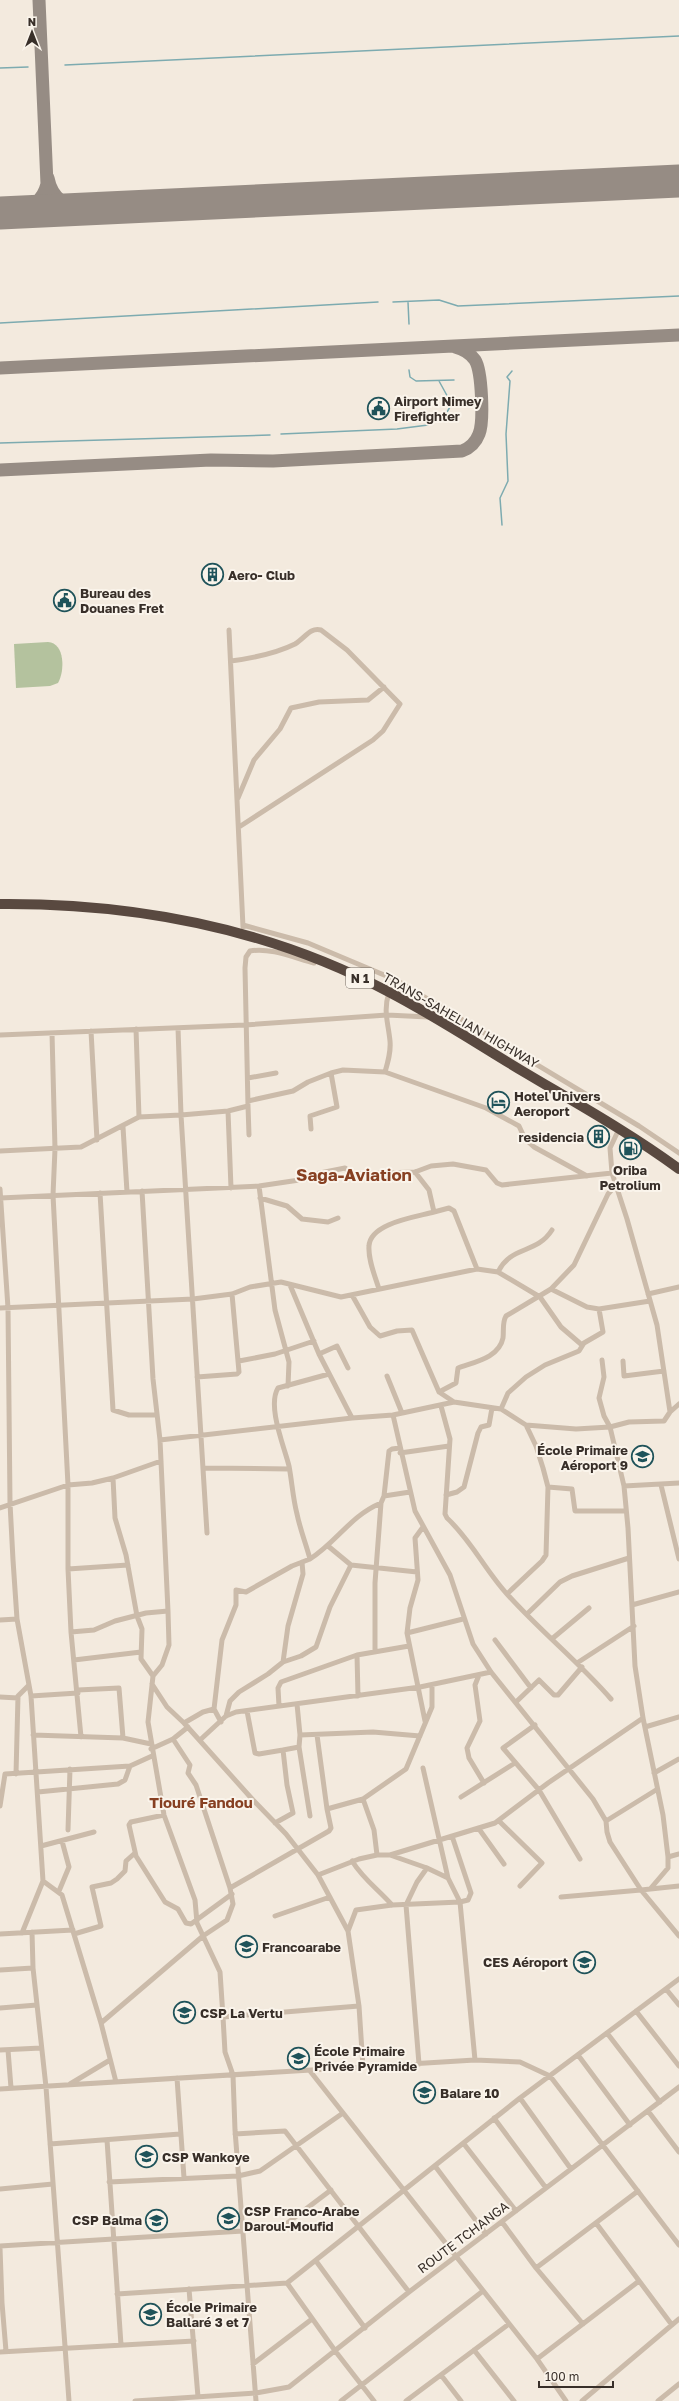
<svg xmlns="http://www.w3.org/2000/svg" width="679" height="2401" viewBox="0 0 679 2401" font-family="'Golos Text',sans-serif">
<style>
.green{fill:#b4c29e}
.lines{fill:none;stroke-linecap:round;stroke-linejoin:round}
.stream{stroke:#7dabb0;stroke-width:1.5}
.taxiway{stroke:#968c84;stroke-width:13}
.runway{stroke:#968c84;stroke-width:33}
.street{stroke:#cbbbaa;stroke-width:5}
.highway{stroke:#594940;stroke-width:10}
.labels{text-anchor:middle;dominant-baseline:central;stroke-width:4;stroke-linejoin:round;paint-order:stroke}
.shield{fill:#faf4eb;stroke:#726a63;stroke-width:1}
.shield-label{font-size:12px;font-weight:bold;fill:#382f29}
.poi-label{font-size:13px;font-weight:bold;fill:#382f29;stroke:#faf4eb;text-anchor:start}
.street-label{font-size:13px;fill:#382f29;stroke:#faf4eb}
.quarter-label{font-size:15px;font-weight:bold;fill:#874022;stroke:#faf4eb}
.district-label{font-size:17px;font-weight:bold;fill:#874022;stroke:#faf4eb}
</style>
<rect width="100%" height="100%" fill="#f3eade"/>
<!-- green -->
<path class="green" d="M48,642c17,1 17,29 10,41l-8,3 -34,2 -2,-44z"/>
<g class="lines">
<!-- stream -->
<path class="stream" d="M65,65l614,-29
M0,68l28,-1
M393,302l46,-2 19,6 221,-10
M408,302l1,22
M0,323l378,-21
M409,370l1,7 6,4 38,-1
M281,434l116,-5 31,-4 16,-8 6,-10v-6l-11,-20
M0,443l270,-8
M502,525l-2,-27 8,-17 -2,-47 4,-53 -3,-4 5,-6"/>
<!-- taxiway -->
<path class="taxiway" d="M48,178c4,21 18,29 38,31
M15,212c16,-3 28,-11 32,-28l-8,-184
M0,368l679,-33
M0,470l211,-10 62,1 189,-10c8,-3 14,-9 17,-17 5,-12 3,-63 -4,-74 -5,-7 -12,-11 -20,-13"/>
<!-- runway -->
<path class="runway" d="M0,213l679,-32"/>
<!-- street -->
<path class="street" d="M229,630l14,297
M231,661c22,-3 44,-7 64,-17 10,-6 15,-17 26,-14l26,20 53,54 -17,27 -10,9 -134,87
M238,798l16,-38 26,-31 11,-21 28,-6 49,-2 16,-13
M243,925l65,18 88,37 243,146 40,27
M136,1029l3,88
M91,1031l6,109
M52,1033l3,116 -2,46 15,290v84l3,63 10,105
M0,1035l245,-10 142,-10 41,2
M385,1072c3,-10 6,-20 5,-31 -2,-20 -7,-29 -1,-49
M248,1078l28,-5
M248,1101l45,-10 15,-9 23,-9 12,-3 42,2 101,36 33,18 6,13 9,8 53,29
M248,1106l1,29
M228,1111l3,77
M123,1127l4,65
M311,1129l-1,-13 27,-9 -6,-34
M619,1129l-9,19 2,25 15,46 30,106 13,87
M0,1151l81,-4 58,-30 42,-2 -3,-87
M415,1172l14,18 5,22 15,-4 5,3 23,58
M259,1186l16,124 14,52 -1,24
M0,1189l8,119 2,195 3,57 4,59 14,77 12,185 19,14 39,128 15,59
M142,1191l11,188 7,61 8,171 1,34 -7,20 -9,11 -5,46 16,93 31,85 2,23 23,49 3,45
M100,1193l13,217 16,5h28
M0,1198l259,-12 47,-7 9,-5 30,-6 7,6 63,-2 16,-6 22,-2 33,6 11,13 5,2 110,-12
M260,1198l27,8 15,13 26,3 10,-4
M498,1272c13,-27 38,-17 54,-42
M290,1285l29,69 33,64
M379,1289c-4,-13 -11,-29 -10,-43 1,-23 47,-29 65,-34
M551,1289l36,18 12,2 51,-8
M648,1294l31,-7
M352,1295l18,32 10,9 17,-5 15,-1 27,62 15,10
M0,1308l193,-9 39,-5 18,-7 31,-5 60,15 136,-28 21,3 42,25 21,30 21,18
M319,1354l18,-8 11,22
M602,1360l2,17 -5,21 5,18 6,11 14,59 4,42 7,138 8,52 20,97 5,42v11l-17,20
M239,1361l36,-7 39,-13
M623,1361l1,15 40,-5
M329,1374l-51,14c-11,18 6,58 11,78 3,16 4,33 8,48 3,15 9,30 13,45 27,-17 40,-43 71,-56
M387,1376l15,37
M197,1377l40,-3 2,-2 -7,-78
M439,1392l17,-9 2,-15c16,-6 41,-10 45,-30 1,-8 -1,-15 3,-22l45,-27 23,-24 34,-71 8,-9
M441,1406l9,33 -5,75 2,4c24,22 38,52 60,76 33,37 72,68 104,105
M501,1409l7,-16 18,-16 19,-12 34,-14 5,-8 19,-11 -4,-23
M393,1415l22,96 35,64 23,69 18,28 102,127 13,22 1,11 3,10 31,48 -80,7
M526,1425l50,4 34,-2 19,-5 35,-1 6,-9 9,-8
M160,1440l192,-22 41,-3 61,-13 47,7 25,16 10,21 7,22 5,19 -2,68 -4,6 -35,33
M400,1453l49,-7
M203,1468l86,1
M113,1478l2,40 11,37 11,61 5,13 -1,30 12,17
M661,1485l18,74
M624,1486l55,-3
M548,1487l24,2 3,22h51
M446,1495l11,-3 7,-5 14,-54 3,-6 8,-2 3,-17
M384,1496l26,-4
M0,1508l68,-23 24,-2 21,-5 48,-17
M423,1527l-8,11 3,42 -8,28 -3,25 18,88
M207,1533l-26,-418 47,-4 20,-5 -3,-138 1,-11 4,-6c20,-4 45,7 64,12
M328,1546l23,19
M68,1569l60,-4
M632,1605l47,-13
M527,1614l33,-32 12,-6 57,-18
M0,1620l17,-1
M71,1632l23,-2 21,-9 31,-8 22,-2
M407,1633l56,-14
M553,1638l36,-30
M495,1640l36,48
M375,1652v-69l6,-80 3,-7 5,-45 3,-2 8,-1
M357,1655l1,41
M74,1660l67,-8
M283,1662l5,-36 15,-52 -1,-12
M577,1663l57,-37
M479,1675l-4,10 5,36 -13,27 2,10 15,25
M152,1684l15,23 17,16 69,77 33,34 32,41
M78,1690l41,-2 4,50
M31,1696l47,-3
M0,1697l18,1
M516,1702l23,-22 15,15h4l24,-28
M297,1704l3,31 73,-3 47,4
M279,1706l-1,-18 3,-6 76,-27 52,-9
M214,1709l7,13
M247,1711l8,42 4,1 24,-4
M226,1716l4,-15 9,-9 29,-18 15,-12 18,-6 15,-9 14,-40 21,-42 66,7
M184,1723l19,-11 11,-3 8,-69 14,-35v-15l10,2 46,-26 18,-7
M535,1725l-32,23 36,42 41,69
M645,1727l34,-10
M33,1735l90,3 28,6
M300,1735l-1,12 11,69
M317,1735l10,74
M200,1740l26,-24 10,-4 184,-25 71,-15
M151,1749l22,-10 15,-12
M423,1768l25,110
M654,1773l25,-14
M16,1774l2,-78 10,-10
M38,1792l80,-8 7,-4 5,-14
M461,1797l54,-34
M0,1806l5,-32 125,-8 22,-10
M164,1815l-33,7 -2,3 7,31 29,46 13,7 8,14 5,1 41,-30
M499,1821l43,42 -22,23
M606,1821l50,-31
M275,1823l18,-10 -6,-28 -4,-35 16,-3
M479,1829l25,35
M68,1830l2,-61
M41,1846l53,-14
M377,1855l-3,-25 -11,-31 43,-30 26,-62v-22
M390,1855l105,-32 53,-40 95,-65
M668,1857l11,-3
M352,1861c12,19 26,28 40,44
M679,1886l-38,4 38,46
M230,1888l99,-57 2,-3 -4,-19 36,-10
M59,1891l10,-24 -7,-26
M275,1916l55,-19
M348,1931l-30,-56 41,-16 18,-4h13l37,13 21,10 12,24 8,-2 3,-7 -19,-57
M32,1932l1,36 13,119 23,314
M22,1933l21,-52
M0,1934l73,-4
M74,1934l27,-8 -9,-39 19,-4 6,-4 8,-8 1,-10 9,-8
M0,1970l33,-2
M666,1989l13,16
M0,2008l37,-3
M636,2011l43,55
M101,2023l102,-87 24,-16 6,-16 -3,-16 -34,-103 -8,-12 2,-8 -17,-26
M607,2033l53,69
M0,2050l41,-2
M8,2050l3,38
M578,2055l52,70
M419,2064l-13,-159 11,-23 10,-14
M363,2067l-4,-61 -11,-75 8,-21 36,-5 68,-3 15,158
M310,2071l227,288 29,42
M177,2078l7,100
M70,2084l40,-24
M0,2089l475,-29 45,2 30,14 129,169
M520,2098l51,71
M648,2111l31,41
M494,2118l52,70
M235,2134l50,-3 124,161
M107,2140l14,205
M50,2144l130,-10
M464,2144l52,67
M435,2166l51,68
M109,2182l129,-6 22,-5 83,-58
M0,2189l53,-5
M502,2222l34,46 47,56
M596,2223l76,102
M0,2246l243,-15 43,-7 45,-34
M0,2248l2,55h-2
M316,2261l49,67
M536,2268l102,-77
M287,2283l49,69 38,49
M189,2289l9,108
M117,2294l170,-11 233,-185 159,-119
M2,2303l4,48
M474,2350l40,51
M0,2352l194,-11
M537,2359l102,-78
M253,2364l59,-45
M441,2375l20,26
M135,2401l121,-8 33,-6 120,-95 270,-205
M256,2401l-21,-271 -2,-55 -8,-23 -2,-35 136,-11
M341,2401l142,-110
M406,2401l103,-77
M582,2401l97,-82
M658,2401l21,-17"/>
<!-- highway -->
<path class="highway" d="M0,904c136,-1 268,24 389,88 46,24 90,53 135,80 52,31 106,61 155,97"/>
</g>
<!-- icons -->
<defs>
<symbol id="civic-ring" viewBox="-11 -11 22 22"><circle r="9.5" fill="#faf4eb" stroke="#1f535a" stroke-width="1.5"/><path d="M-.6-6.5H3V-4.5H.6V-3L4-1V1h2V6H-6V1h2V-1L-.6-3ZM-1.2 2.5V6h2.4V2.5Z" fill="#1f535a"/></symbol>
<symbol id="building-ring" viewBox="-11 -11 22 22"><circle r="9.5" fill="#faf4eb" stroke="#1f535a" stroke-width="1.5"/><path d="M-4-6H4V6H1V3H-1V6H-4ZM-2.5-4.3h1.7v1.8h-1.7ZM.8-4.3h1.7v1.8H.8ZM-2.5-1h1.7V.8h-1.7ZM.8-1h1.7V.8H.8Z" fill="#1f535a"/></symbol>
<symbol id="hotel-ring" viewBox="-11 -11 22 22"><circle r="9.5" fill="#faf4eb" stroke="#1f535a" stroke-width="1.5"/><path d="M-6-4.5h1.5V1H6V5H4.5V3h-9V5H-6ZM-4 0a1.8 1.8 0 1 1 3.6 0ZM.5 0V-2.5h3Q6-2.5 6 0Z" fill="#1f535a"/></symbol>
<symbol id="fuel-ring" viewBox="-11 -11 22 22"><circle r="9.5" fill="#faf4eb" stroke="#1f535a" stroke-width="1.5"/><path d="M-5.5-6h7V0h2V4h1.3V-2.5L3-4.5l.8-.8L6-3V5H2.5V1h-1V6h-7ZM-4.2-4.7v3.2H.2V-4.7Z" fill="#1f535a"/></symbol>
<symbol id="school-ring" viewBox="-11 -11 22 22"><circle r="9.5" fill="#faf4eb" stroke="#1f535a" stroke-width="1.5"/><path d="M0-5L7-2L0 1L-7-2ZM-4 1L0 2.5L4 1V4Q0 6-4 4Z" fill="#1f535a"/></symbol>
</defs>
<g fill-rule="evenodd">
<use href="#civic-ring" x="366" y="396" width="25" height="25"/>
<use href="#building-ring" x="200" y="562" width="25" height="25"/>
<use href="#civic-ring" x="52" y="588" width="25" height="25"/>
<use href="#hotel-ring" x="486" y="1090" width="25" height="25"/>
<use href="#building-ring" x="586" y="1124" width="25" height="25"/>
<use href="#fuel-ring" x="618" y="1136" width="25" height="25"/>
<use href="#school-ring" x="630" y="1444" width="25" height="25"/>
<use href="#school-ring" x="234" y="1934" width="25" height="25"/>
<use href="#school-ring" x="572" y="1950" width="25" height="25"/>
<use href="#school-ring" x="172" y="2000" width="25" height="25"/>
<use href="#school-ring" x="286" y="2046" width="25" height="25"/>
<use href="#school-ring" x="412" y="2080" width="25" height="25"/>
<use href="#school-ring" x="134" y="2144" width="25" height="25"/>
<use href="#school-ring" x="216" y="2206" width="25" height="25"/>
<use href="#school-ring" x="144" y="2208" width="25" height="25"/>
<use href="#school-ring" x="138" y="2302" width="25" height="25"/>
</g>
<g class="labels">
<!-- shield labels -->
<rect class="shield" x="346" y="968" width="28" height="20" rx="3"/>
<g class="shield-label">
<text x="360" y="978">N 1</text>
</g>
<!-- poi labels -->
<g class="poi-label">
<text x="394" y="401">Airport Nimey<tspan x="394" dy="15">Firefighter</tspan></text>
<text x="228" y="575">Aero- Club</text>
<text x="80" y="593">Bureau des<tspan x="80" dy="15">Douanes Fret</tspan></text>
<text x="514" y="1096">Hotel Univers<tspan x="514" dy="15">Aeroport</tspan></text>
<text x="584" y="1137" text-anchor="end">residencia</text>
<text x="630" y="1170" text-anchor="middle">Oriba<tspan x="630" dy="15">Petrolium</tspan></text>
<text x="628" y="1450" text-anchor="end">École Primaire<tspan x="628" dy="15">Aéroport 9</tspan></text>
<text x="262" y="1947">Francoarabe</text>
<text x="568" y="1962" text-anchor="end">CES Aéroport</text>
<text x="200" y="2013">CSP La Vertu</text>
<text x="314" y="2051">École Primaire<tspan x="314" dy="15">Privée Pyramide</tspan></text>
<text x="440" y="2093">Balare 10</text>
<text x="162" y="2157">CSP Wankoye</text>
<text x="244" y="2211">CSP Franco-Arabe<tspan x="244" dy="15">Daroul-Moufid</tspan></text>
<text x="142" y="2220" text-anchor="end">CSP Balma</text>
<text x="166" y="2307">École Primaire<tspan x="166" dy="15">Ballaré 3 et 7</tspan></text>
</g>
<!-- street labels -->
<g class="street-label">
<text transform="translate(461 1020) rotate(30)">TRANS-SAHELIAN HIGHWAY</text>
<text transform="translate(463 2237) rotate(-37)">ROUTE TCHANGA</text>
</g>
<!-- quarter labels -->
<g class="quarter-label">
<text x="201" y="1802">Tiouré Fandou</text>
</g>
<!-- district labels -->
<g class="district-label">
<text x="354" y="1174">Saga-Aviation</text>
</g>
</g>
<!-- north arrow -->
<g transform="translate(32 32)" stroke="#faf4eb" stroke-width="3" paint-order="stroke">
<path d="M0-3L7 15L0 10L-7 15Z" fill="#382f29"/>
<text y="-6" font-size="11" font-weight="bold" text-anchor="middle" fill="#382f29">N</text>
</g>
<!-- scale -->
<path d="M539 2381v6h74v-6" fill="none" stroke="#382f29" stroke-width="2"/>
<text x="545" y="2381" font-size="12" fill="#382f29" stroke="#faf4eb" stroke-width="3" paint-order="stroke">100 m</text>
</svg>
